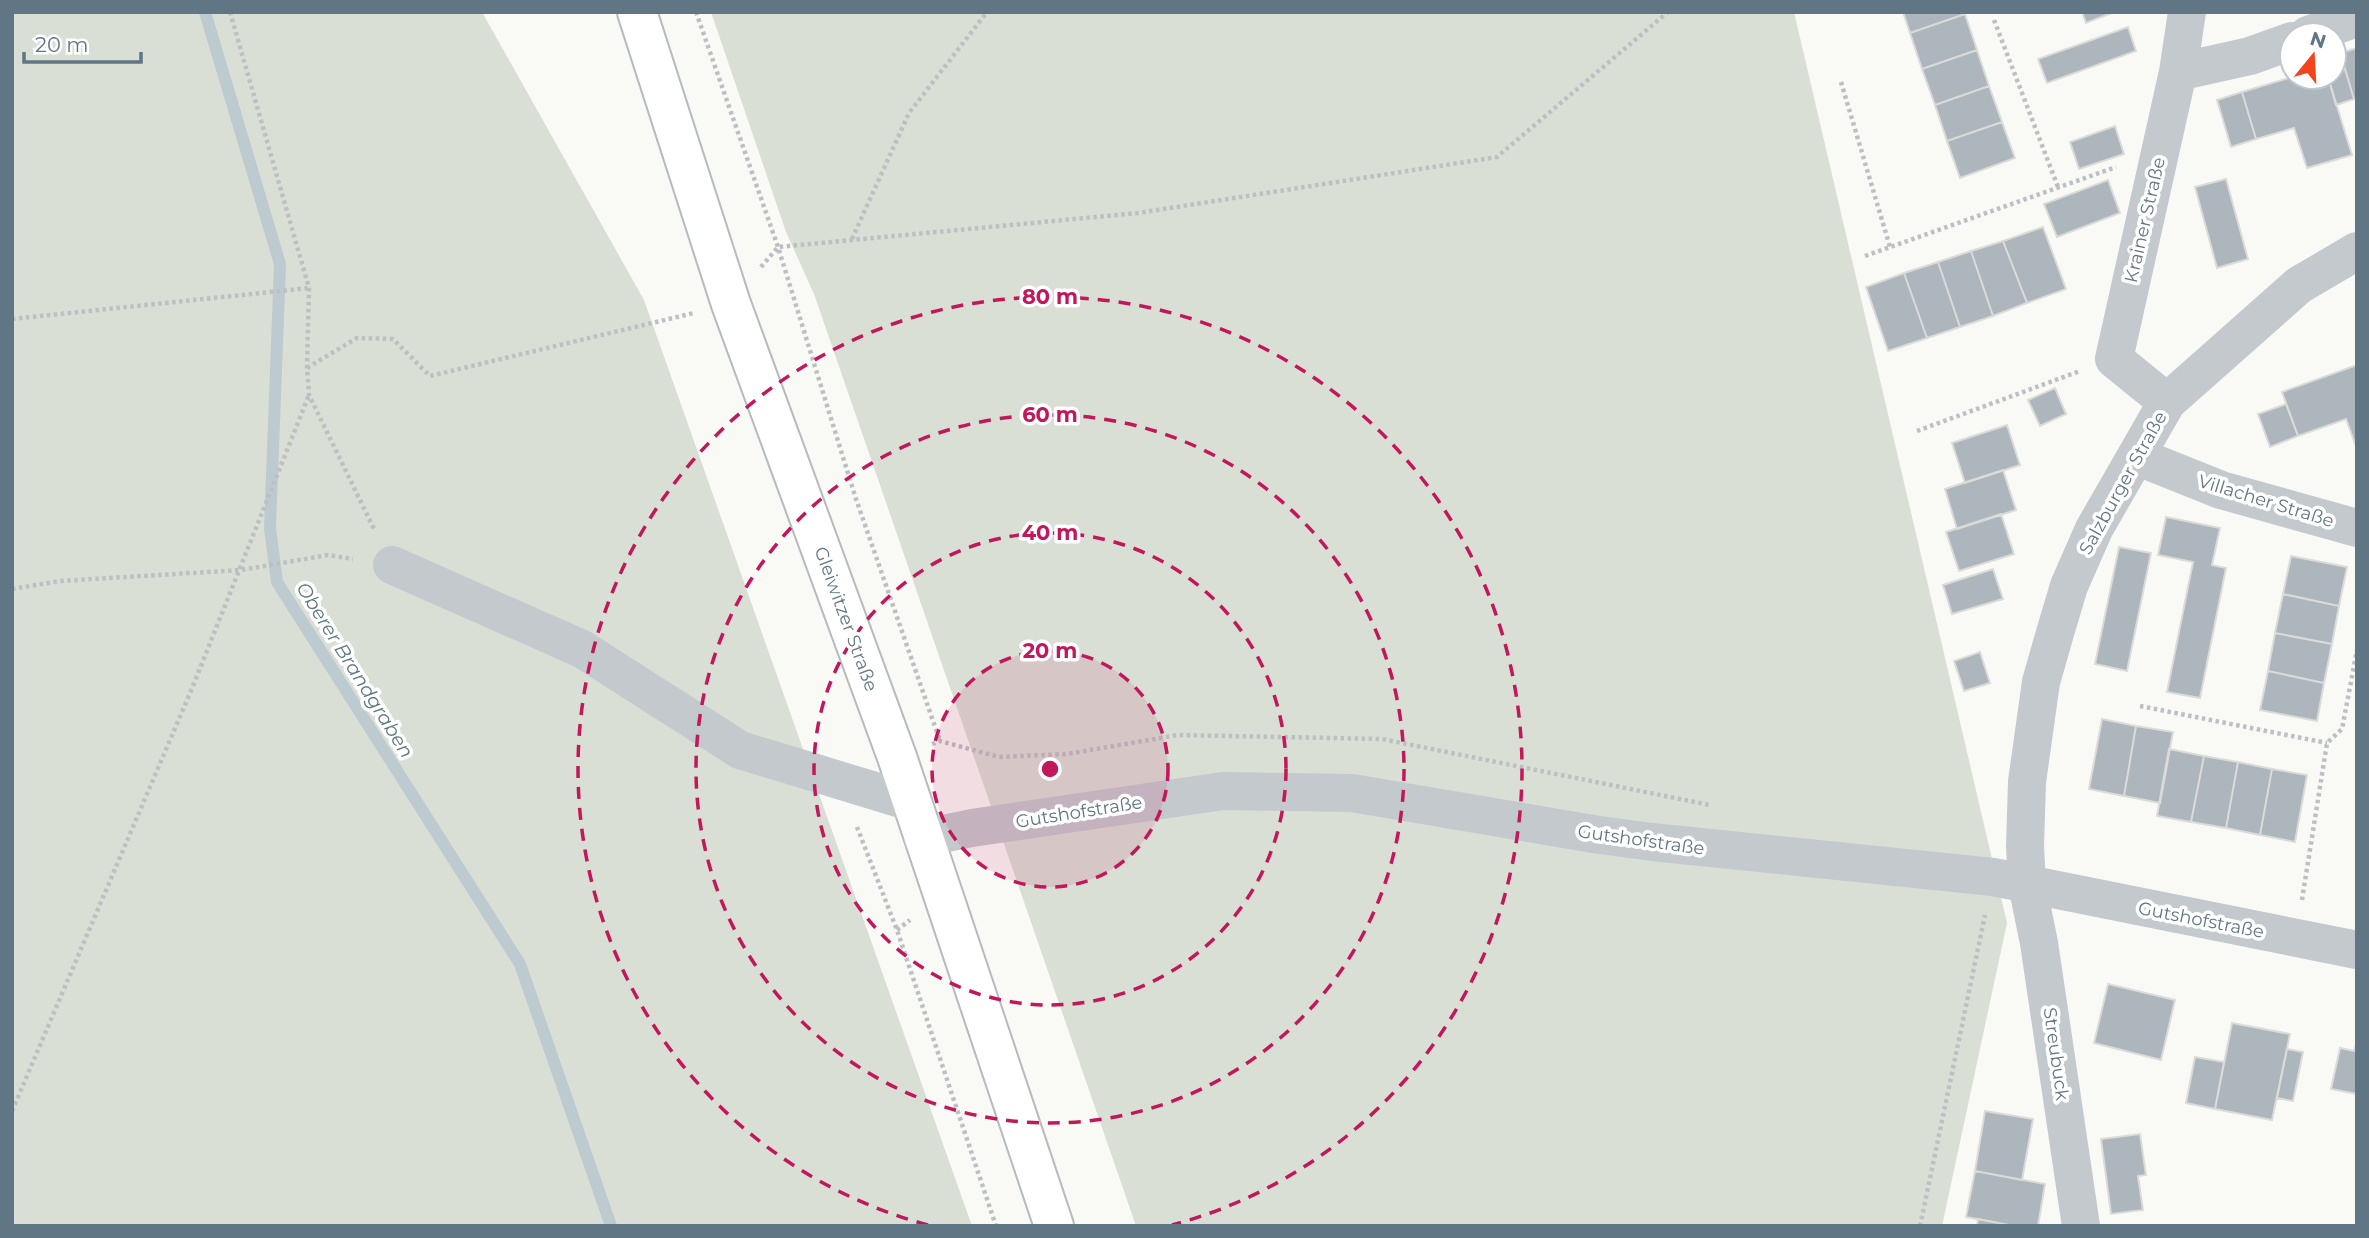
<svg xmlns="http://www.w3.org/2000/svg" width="2369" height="1238" viewBox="0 0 2369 1238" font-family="Montserrat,sans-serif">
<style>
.green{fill:#d9dfd5}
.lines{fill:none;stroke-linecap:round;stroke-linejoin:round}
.stream{stroke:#bdcacf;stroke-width:12}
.building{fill:#acb6bc;stroke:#dbdbd8;stroke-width:2}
.major-casing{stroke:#b5bbbf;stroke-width:42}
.path{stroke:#bcc0c3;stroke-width:4.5;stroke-dasharray:3.5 3.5;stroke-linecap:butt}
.minor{stroke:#c4c9cd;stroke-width:38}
.major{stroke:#fff;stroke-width:38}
.ring{fill:none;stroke:#c2185b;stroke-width:3.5;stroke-dasharray:12 9}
.labels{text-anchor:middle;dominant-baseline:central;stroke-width:7;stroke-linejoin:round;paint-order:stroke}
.street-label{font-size:18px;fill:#617684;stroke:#fff}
.water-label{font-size:19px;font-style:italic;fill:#5c767e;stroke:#fff}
.centre{fill:#c2185b;stroke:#fff;stroke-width:3.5}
.ring-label{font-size:21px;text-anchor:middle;font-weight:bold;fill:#c2185b;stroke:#fff;stroke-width:7;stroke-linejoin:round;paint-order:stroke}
</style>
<rect width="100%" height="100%" fill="#f9f9f6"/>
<!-- green -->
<path class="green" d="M12,12h470l162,288 328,926h-960z
M711,12h1083l213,911 -65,303h-806l-322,-932 -28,-62z"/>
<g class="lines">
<!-- stream -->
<path class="stream" d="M205,12l75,252 -10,264 7,54 243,382 91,262"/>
</g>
<!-- building -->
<path class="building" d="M1903,12h61l1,2 -55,19z
M2082,12h32l-28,11z
M1965,14l12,36 -55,19 -12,-36z
M2128,27l8,24 -89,32 -9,-24z
M2357,48v51h-3l-14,-46z
M1977,50l12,36 -54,19 -13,-36z
M2345,69l9,30 -18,6 -8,-28h6v-4z
M2292,77h36l24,78 -45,13 -13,-40 -38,11 -14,-47z
M1989,86l13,36 -55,19 -12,-36z
M2242,92l14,47 -25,8 -14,-47z
M2002,122l13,36 -55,20 -13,-37z
M2115,126l9,28 -45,15 -9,-27z
M2226,179l22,80 -31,9 -22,-81z
M2108,180l12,33 -63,24 -13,-33z
M2043,227l23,62 -39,14 -24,-62z
M2003,241l24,62 -34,13 -22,-65z
M1971,251l22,65 -33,11 -22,-65z
M1938,262l22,65 -33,11 -23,-65z
M1904,273l23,65 -39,13 -22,-64z
M2357,365v84l-11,-30 -48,17 -16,-44z
M2055,388l11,26 -26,12 -12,-26z
M2286,404l12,32 -28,11 -12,-33z
M2007,425l13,40 -55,18 -13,-40z
M2003,470l13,40 -59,19 -12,-40z
M2001,514l13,40 -55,17 -13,-39z
M2166,517l54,11 -8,37 14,3 -26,130 -33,-6 26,-130 -35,-7z
M2119,547l32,6 -24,118 -32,-7z
M2291,556l56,11 -8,39 -56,-12z
M1993,569l10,30 -51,15 -9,-29z
M2283,594l56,12 -7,38 -57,-11z
M2275,633l57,11 -8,39 -56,-12z
M1980,652l10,31 -26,8 -10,-30z
M2268,671l56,12 -7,38 -57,-11z
M2102,719l34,7 -12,70 -35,-7z
M2136,726l37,6 -13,71 -36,-7z
M2169,749l35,7 -13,66 -34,-6z
M2204,756l34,6 -12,66 -35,-6z
M2238,762l34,7 -12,66 -34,-7z
M2272,769l35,6 -12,67 -35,-7z
M2108,984l67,16 -14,60 -67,-17z
M2232,1023l58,11 -18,86 -57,-11z
M2357,1042v52l-26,-5 9,-41 14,3z
M2287,1049l16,3 -10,49 -16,-3z
M2195,1057l29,5 -9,47 -29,-6z
M1985,1111l48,8 -11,61 -47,-9z
M2140,1134l6,41 -8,1 5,34 -32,4 -10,-75z
M1975,1171l70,13 -7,42h-24l-48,-9z
M1978,1219l36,7h-37z"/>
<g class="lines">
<defs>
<path id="major" d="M637,12l94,292 166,453 157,469"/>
</defs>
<!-- major casing -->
<use href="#major" class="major-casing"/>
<!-- path -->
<path class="path" d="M230,12l79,276 -2,80 2,27 66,136
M696,12l82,235 77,249 85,245
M1994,20l64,167
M1841,82l49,165
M852,239l57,-126 78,-101
M1865,256l251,-89
M761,267l17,-20 360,-34 359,-56 171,-145
M12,319l297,-31
M307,368l50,-30 36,1 37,37 264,-63
M1917,431l163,-60
M12,589l48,-8 181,-11 87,-15 25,4
M2140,706l187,37
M932,744l8,-3 59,16 68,-3 111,-19 204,4 328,66
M857,827l40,103 99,296
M2302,900l25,-157 15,-14 15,-79
M897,930l13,-10
M12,1111l181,-425 116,-291
M1920,1226l65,-311"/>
<!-- minor -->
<path class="minor" d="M2308,35l49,-17
M2178,72l72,-16 42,-15
M2167,402l-53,-43 64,-287 9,-60
M2136,456l85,34 136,38
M392,565l190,84 158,101 171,52
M923,838l49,-10 251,-37 129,2 241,41 59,8 341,35 364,73
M2081,1226l-42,-283 -12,-59 -2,-38 2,-64 14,-100 14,-49 14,-47 25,-57 73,-127 132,-117 58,-34"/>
<!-- major -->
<use href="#major" class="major"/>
</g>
<!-- distance rings -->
<circle cx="1050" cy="769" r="118" fill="#c2185b" fill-opacity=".12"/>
<g class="ring">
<circle cx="1050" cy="769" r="118"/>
<circle cx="1050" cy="769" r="236"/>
<circle cx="1050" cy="769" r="354"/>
<path d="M928 1225A472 472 0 1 1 1172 1225"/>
</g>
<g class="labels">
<!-- street labels -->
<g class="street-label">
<text transform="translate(2145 220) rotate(-77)">Krainer Straße</text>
<text transform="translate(2123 483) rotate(-61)">Salzburger Straße</text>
<text transform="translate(2266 501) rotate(17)">Villacher Straße</text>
<text transform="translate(846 619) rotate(70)">Gleiwitzer Straße</text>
<text transform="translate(1079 812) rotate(-9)">Gutshofstraße</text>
<text transform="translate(1641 840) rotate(8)">Gutshofstraße</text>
<text transform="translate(2201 920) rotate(11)">Gutshofstraße</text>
<text transform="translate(2056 1054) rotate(82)">Streubuck</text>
</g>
<!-- water labels -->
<g class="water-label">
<text transform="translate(355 670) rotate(58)">Oberer Brandgraben</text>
</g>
</g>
<circle cx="1050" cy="769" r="10" class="centre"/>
<g class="ring-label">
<text x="1050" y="304">80 m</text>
<text x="1050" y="422">60 m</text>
<text x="1050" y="540">40 m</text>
<text x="1050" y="658">20 m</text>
</g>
<!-- border -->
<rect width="2369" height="1238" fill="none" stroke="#617684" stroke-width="28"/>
<!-- north arrow -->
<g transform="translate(2313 56) rotate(18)"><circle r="33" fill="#ffffff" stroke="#c0c8ce" stroke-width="2"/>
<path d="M0-5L12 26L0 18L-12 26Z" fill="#f3441c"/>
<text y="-10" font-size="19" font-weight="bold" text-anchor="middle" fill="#617684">N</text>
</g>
<!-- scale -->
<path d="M24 52v10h117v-10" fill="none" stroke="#617684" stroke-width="3.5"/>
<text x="35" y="52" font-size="21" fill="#617684" stroke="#ffffff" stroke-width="5" paint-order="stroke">20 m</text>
</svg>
